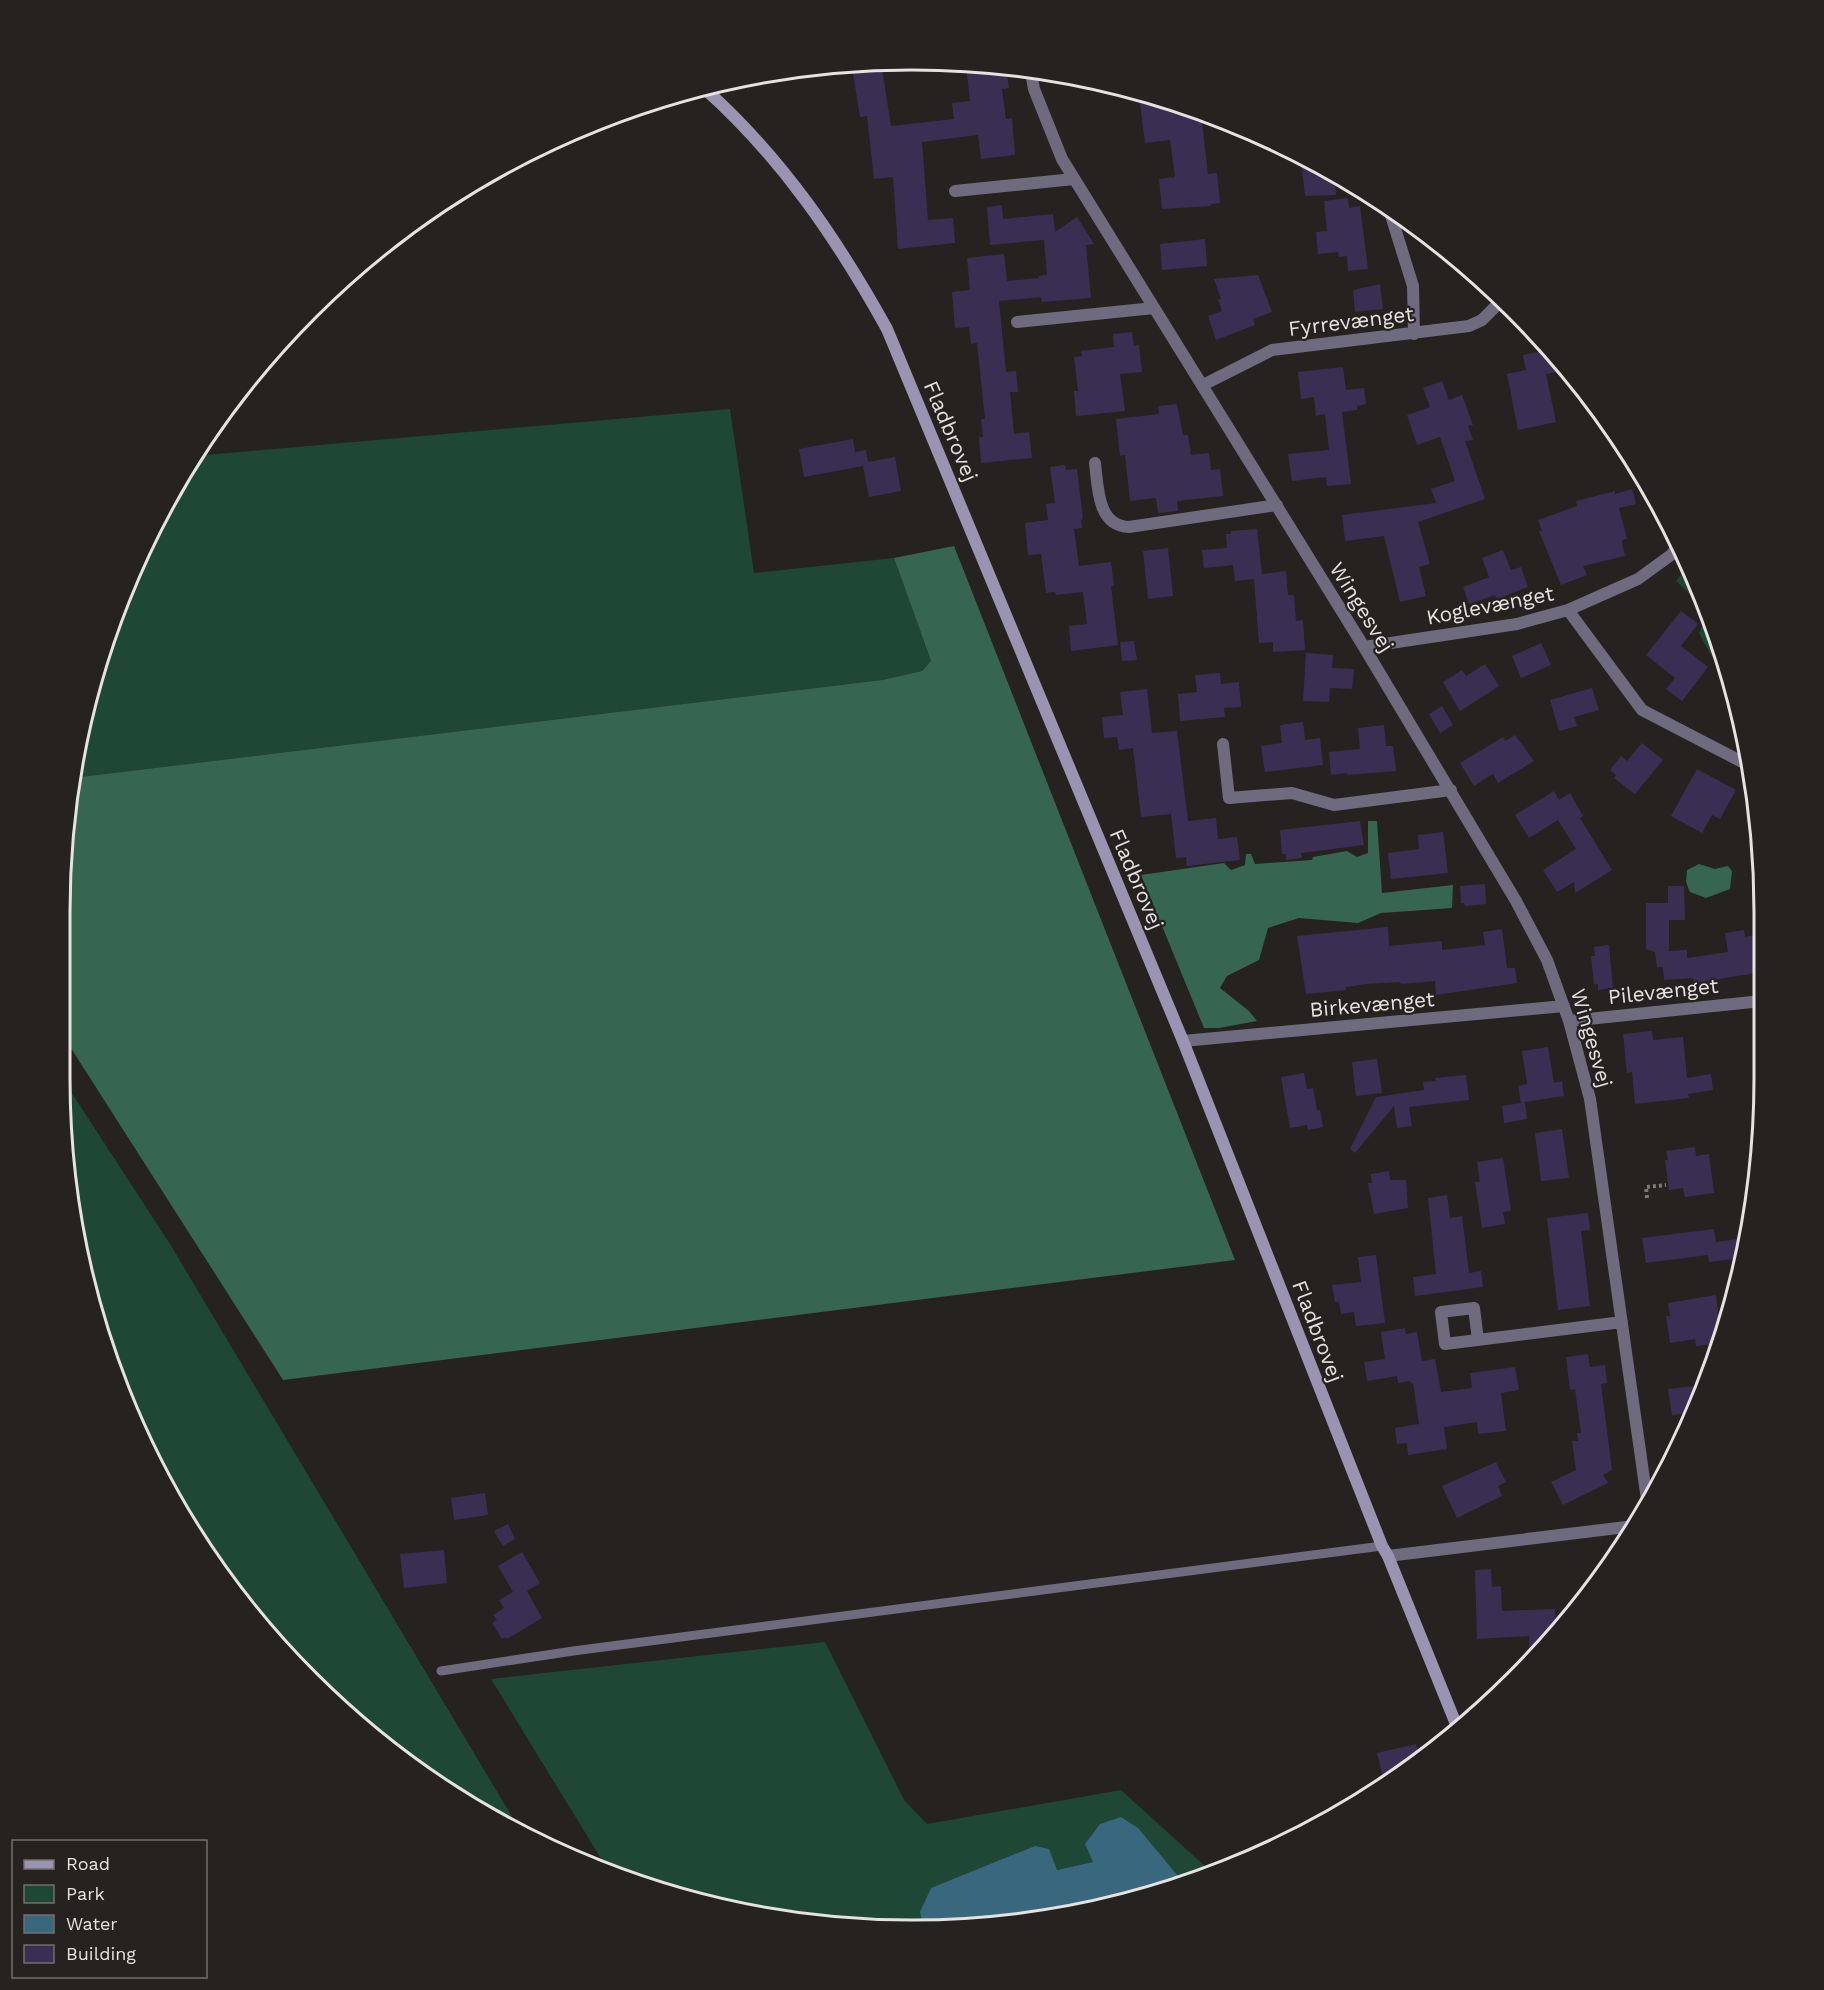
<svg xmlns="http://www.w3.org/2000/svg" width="1824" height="1990" viewBox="0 0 1824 1990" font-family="'Work Sans',sans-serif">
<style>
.green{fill:#1e4735}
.forest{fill:#376650}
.water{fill:#39677e}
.building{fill:#3a2f53}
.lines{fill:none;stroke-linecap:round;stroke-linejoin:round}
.path{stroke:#7d7a79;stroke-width:4;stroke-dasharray:3 3;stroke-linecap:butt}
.service{stroke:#6d6b7d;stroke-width:9}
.minor{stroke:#6d6b7d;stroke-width:12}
.secondary{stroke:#9894b2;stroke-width:12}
.labels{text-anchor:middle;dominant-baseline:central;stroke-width:4.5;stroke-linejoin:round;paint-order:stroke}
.street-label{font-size:21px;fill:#e5e3e2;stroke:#252220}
.rim{fill:none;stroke:#e5e3e2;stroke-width:3}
</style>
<rect width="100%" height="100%" fill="#252220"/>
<!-- green -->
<path class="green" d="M730,409l24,164 140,-15 37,103 -9,10 -40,9 -810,98 4,-33 49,-159 69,-130z
M1688,566l11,20 7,24 -30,-29z
M1708,614l13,45 -9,-2 -13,-24z
M60,1075l110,169 350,586 -34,-14 -136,-97 -114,-122 -88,-142 -72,-210z
M825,1642l79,158 23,24 194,-34 86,78 3,6 -27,8 -16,-18 -73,-2 -37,8 -137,42 2,12 -65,4 -166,-27 -86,-36 -114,-186z"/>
<!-- forest -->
<path class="forest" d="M954,546l281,714 -952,120 -223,-349 2,-174 10,-79 810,-98 40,-9 9,-10 -37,-103z
M1368,821h9l5,72 71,-8 -1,23 -71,5 -23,10 -59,-5 -31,10 -9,32 -32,16 -7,12 29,23 8,10 -38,7h-15l-63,-153 83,-12 7,7 14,-5 1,-11h5l4,10 57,-4 1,-3 34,-6 10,6 11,-4z
M1699,864l16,5 13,-3 4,5 -2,18 -24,9 -16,-6 -4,-10 1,-12z"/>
<!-- water -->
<path class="water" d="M1121,1817l17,11 45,54 -105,32 -156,10 -2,-12 11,-24 104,-42 14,3 8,21 36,-8 -8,-18 15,-20z"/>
<!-- building -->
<path class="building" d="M881,63l10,63 63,-7 -2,-16 18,-2 -4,-36 40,4 3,19 -7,1 4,30 6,-1 3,37 -34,4 -3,-24 -56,7 6,78 25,-2 2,25 -57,6 -5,-72 -19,2 -7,-63 -7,1 -7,-44 13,-2 -1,-6z
M1139,95l62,19 7,60 9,-1 3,30 -9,1v2l-49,3 -3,-30 16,-2 -5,-37 -25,3z
M1301,159l33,17 2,19 -31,1z
M1348,198l1,10 11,-2 8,63 -20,2 -1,-15 -8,1 -1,-5 -20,2 -2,-22 11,-1 -3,-30z
M1002,205l1,14 50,-5 2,18 22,-15 17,27 -8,1 5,53 -49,4 -1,-5 -42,4 7,71 10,-1 2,21h-8l4,42 15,-2 3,26 -51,5 -2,-26h4l-2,-18h4l-8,-76 -6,1 -2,-17 -14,1 -3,-36 18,-2 -3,-32 37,-4 3,27 32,-3v-2l8,-1 -3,-35 -54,5 -3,-38z
M1205,239l2,27 -45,4 -2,-26z
M1258,275l14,37 -19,7 2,6 -39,15 -8,-24 14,-5 -4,-11 3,-1 -7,-20z
M1380,284l3,25 -28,3 -2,-22z
M1132,332l2,14 5,-1 3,27 -22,2 5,37 -49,5 -2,-25h4l-4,-34 8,-1 -1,-5 33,-4 -1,-13z
M1548,350l6,7 3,15 -11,2 10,48 -38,8 -11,-56 19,-4 -3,-15z
M1343,367l3,23 18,-2 2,16 -9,2v4l-15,2 9,72 -24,2 -1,-9 -34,4 -4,-27 41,-4 -4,-36 -9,2 -2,-19 -13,2 -3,-27z
M1442,381l7,19 13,-5 11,30 -5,1 5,14 -8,1 20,58 -67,23 12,42 -11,3 7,29 -26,6 -16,-66 -39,5 -3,-26 94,-12 -5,-14 24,-8 -15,-44 -23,8 -10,-30 23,-8 -7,-19z
M1177,404l6,31h5l3,20 18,-2 2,17 9,-1 3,27 -46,5 1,10 -20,2 -2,-15 -26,3 -5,-46 -5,1 -4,-37 43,-5 -1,-8z
M853,439l2,13 11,-2 2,12 27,-5 6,34 -32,6 -6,-31 -59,11 -5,-28z
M1065,465l1,5 11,-1 6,50 -2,1 1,8 -8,1 5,37 32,-4 3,24h-3l7,59 -47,6 -2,-25 18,-2 -4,-32 -27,3 -1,-3 -9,1 -5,-39 -13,1 -3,-32 23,-3 -2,-16 9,-1 -5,-36z
M1632,489l4,15 -17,4 8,31 -5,1v3l3,13 -42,10 4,9 -26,10 -22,-54h3l-4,-11 39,-14 -1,-5 39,-10v3z
M1257,529l5,45 24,-3 2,24h6l2,26 7,-1 2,30 -32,2v-10l-14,1 -5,-64 -19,2 -2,-16 -29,3 -2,-18 25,-2 -1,-14h5v-3z
M1168,548l5,48 -25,3 -5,-48z
M1503,550l8,20 10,-3 7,20 -31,12 -2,-4 -26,9 -6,-17 26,-10 -7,-19z
M1681,611l17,13 -17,22 27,21 -26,34 -16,-12 9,-11 -29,-23z
M1134,641l3,19 -15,1 -2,-19z
M1541,643l10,22 -30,13 -9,-22z
M1306,653l27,2 -1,13 22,1 -2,20 -22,-1 -1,14 -26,-1z
M1485,664l14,22 -39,25 -17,-29 19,-12 4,6z
M1220,673l1,11 18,-2 2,25 -17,1 1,9 -45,4 -2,-27 19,-2 -2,-17z
M1592,688l7,22 -25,7 3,9 -18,5 -9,-31z
M1147,689l5,44 25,-2 11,90 28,-3 2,21 19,-2 3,23 -53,6 -1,-9 -10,1 -5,-44 -30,3 -8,-69 -14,2 -2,-13 -13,1 -2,-21 21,-2 -3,-23z
M1442,706l11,19 -13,8 -11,-19z
M1303,722l2,18 15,-2 3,27 -58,7 -4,-26 21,-3 -2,-18z
M1384,725l2,21h7l3,25 -49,4v-2l-16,2 -2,-23 31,-3 -2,-21z
M1515,735l19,26 -36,22 -5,-9 -19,12 -14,-23 43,-26 2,4z
M1642,743l21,17 -28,34 -21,-16 2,-3 -6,-5 11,-14 6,5z
M1697,769l39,21 -16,29 -8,-4 -10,18 -31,-17z
M1554,791l5,9 11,-7 13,23 -3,2 32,52 -37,23 -1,-11 -17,10 -14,-22 33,-21 -18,-29 -29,18 -14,-23z
M1360,821l4,24 -63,8 1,5 -16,2v-6h-4l-2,-24z
M1443,832l5,41 -57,6 -3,-26 31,-4 -1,-14z
M1485,884l1,20 -21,2 -1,-3h-3l-1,-17z
M1668,886h16l1,34h-16v31l18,-1v8l41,-6 -3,-19 19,-3 1,7 18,-4 -1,39 -68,11 -1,-5 -29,2 -1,-13h-6l-2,-15 -9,-3v-46h22z
M1388,927l1,19 53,-5v9l43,-5 -2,-13 19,-3 5,39h8l2,15 -81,12 -1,-14 -34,3 -1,-2 -34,2 -20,3v3l-40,4 -9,-58z
M1609,945l4,43 -15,2v-6h-4l-3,-28h4l-1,-9z
M1652,1031l1,9 30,-3 4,41 24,-4 2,16 -25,4 1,4 -54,6 -3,-32 -5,1 -4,-39z
M1548,1047l6,36 8,-2 2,15 -39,6 2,17 -23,4 -2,-17 19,-3 -3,-17 9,-2 -5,-33z
M1377,1059l5,34 -26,3 -4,-34z
M1304,1073l3,16 6,-1 4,22h3l3,17 -15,3 -1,-5 -17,3 -9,-51z
M1466,1075l3,25 -60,7 3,19 -15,2 -3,-22 -39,47 -5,-4 26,-52 48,-7 -1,-8 13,-1 -1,-3z
M1562,1129l7,49 -28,3 -6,-48z
M1695,1147l1,9 13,-2 5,39 -29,4 -2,-9 -14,2 -4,-30h3l-2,-9z
M1503,1158l8,53 -8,1 2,12 -23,4 -7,-46h5l-3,-20z
M1389,1171l1,9h16l2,28 -34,6 -6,-31h4l-1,-9z
M1447,1195l3,23 12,-2 7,57 12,-2 2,16 -68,9 -2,-19 23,-3 -8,-76z
M1588,1213l2,17 -9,1 9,75 -32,4 -11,-92z
M1714,1229l2,13 29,-4 -4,20 -32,4 -1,-7 -62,8 -4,-25z
M1376,1255l9,68 -29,3 -2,-14 -13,2 -2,-12h-4l-3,-17 29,-3 -3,-25z
M1716,1295l5,48 -25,3 -1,-7 -25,4 -4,-27h4l-2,-13z
M1405,1328l1,6 11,-2 5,29 13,-2 6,33 31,-4 -2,-15 45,-6 4,23 -18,3 5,38 -28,3 -1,-12 -33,5 3,22 -39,6 -1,-12 -10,1 -2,-16 24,-4 -6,-41 -2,1 -1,-3 -12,2 -1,-7 -30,5 -3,-19 21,-3 -4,-27z
M1588,1354l2,13 15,-2 2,18 -6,1 11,86 -9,5 5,8 -45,22 -12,-23 25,-12 -4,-29h6l-1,-8h4l-6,-44 -5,1 -4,-33z
M1704,1385l-13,28 -19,2 -4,-26z
M1496,1462l10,20 -8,4 4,10 -45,22 -15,-32z
M485,1493l3,22 -34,5 -3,-22z
M508,1524l7,15 -12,7 -9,-15z
M444,1550l3,33 -43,5 -4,-34z
M522,1552l18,31 -13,8 15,27 -35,21 -1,-2 -4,2 -10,-16 5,-3 -4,-5 11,-7 -5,-8 14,-8 -15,-26z
M1491,1569l1,18 9,-1 1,25 53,-2 1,26 -26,26 -1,-25 -52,3 -2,-69z
M1416,1744l3,17 -35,20 -7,-28z"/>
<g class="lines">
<!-- path -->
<path class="path" d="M1647,1198l-1,-11 20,-2"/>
<!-- service -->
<path class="service" d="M441,1671l132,-20 809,-105"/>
<!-- minor -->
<path class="minor" d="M1031,72l3,17 28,70 302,488 152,254 31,59 22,61 21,78 58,408
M955,191l119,-12
M1388,206l25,80 1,48
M1017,322l137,-14
M1203,385l69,-35 197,-24 13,-6 20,-20
M1095,463c3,24 2,63 34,64l148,-22
M1568,610l74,100 108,56
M1364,647l153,-23 51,-14 70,-31 33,-24 7,-8
M1223,744l6,54 63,-5 42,12 117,-15
M1569,1021l193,-20
M1183,1041l381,-35
M1478,1340l-4,-32 -33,4 4,32 177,-22
M1388,1556l246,-30"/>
<!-- secondary -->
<path class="secondary" d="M705,89c77,69 132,150 182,240l296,712 199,505 6,10 70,173"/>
</g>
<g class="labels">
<!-- street labels -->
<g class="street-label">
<text transform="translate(1351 321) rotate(-7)">Fyrrevænget</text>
<text transform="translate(951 431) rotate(67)">Fladbrovej</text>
<text transform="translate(1490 605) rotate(-11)">Koglevænget</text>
<text transform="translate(1362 607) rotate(58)">Wingesvej</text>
<text transform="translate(1137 879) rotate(67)">Fladbrovej</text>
<text transform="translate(1663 991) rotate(-6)">Pilevænget</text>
<text transform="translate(1372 1004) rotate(-5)">Birkevænget</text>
<text transform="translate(1592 1038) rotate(74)">Wingesvej</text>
<text transform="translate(1318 1331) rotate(69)">Fladbrovej</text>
</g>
</g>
<!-- crop -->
<path d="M0 0H1824V1990H0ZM912 70H912A842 842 0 0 1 1754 912V1078A842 842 0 0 1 912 1920H912A842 842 0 0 1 70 1078V912A842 842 0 0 1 912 70Z" fill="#252220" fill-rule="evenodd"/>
<path class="rim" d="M912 70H912A842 842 0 0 1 1754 912V1078A842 842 0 0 1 912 1920H912A842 842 0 0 1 70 1078V912A842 842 0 0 1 912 70Z"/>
<!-- legend -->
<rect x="12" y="1840" width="195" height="138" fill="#252220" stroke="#726f6e" stroke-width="1.5"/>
<rect x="24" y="1860" width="30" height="9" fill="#9894b2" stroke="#726f6e" stroke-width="1.5"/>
<text x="66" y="1870" font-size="18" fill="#e5e3e2">Road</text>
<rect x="24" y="1885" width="30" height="18" fill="#1e4735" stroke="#726f6e" stroke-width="1.5"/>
<text x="66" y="1900" font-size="18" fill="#e5e3e2">Park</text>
<rect x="24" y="1915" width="30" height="18" fill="#39677e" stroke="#726f6e" stroke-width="1.5"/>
<text x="66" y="1930" font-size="18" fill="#e5e3e2">Water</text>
<rect x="24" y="1945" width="30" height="18" fill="#3a2f53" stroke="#726f6e" stroke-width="1.5"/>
<text x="66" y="1960" font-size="18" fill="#e5e3e2">Building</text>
</svg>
